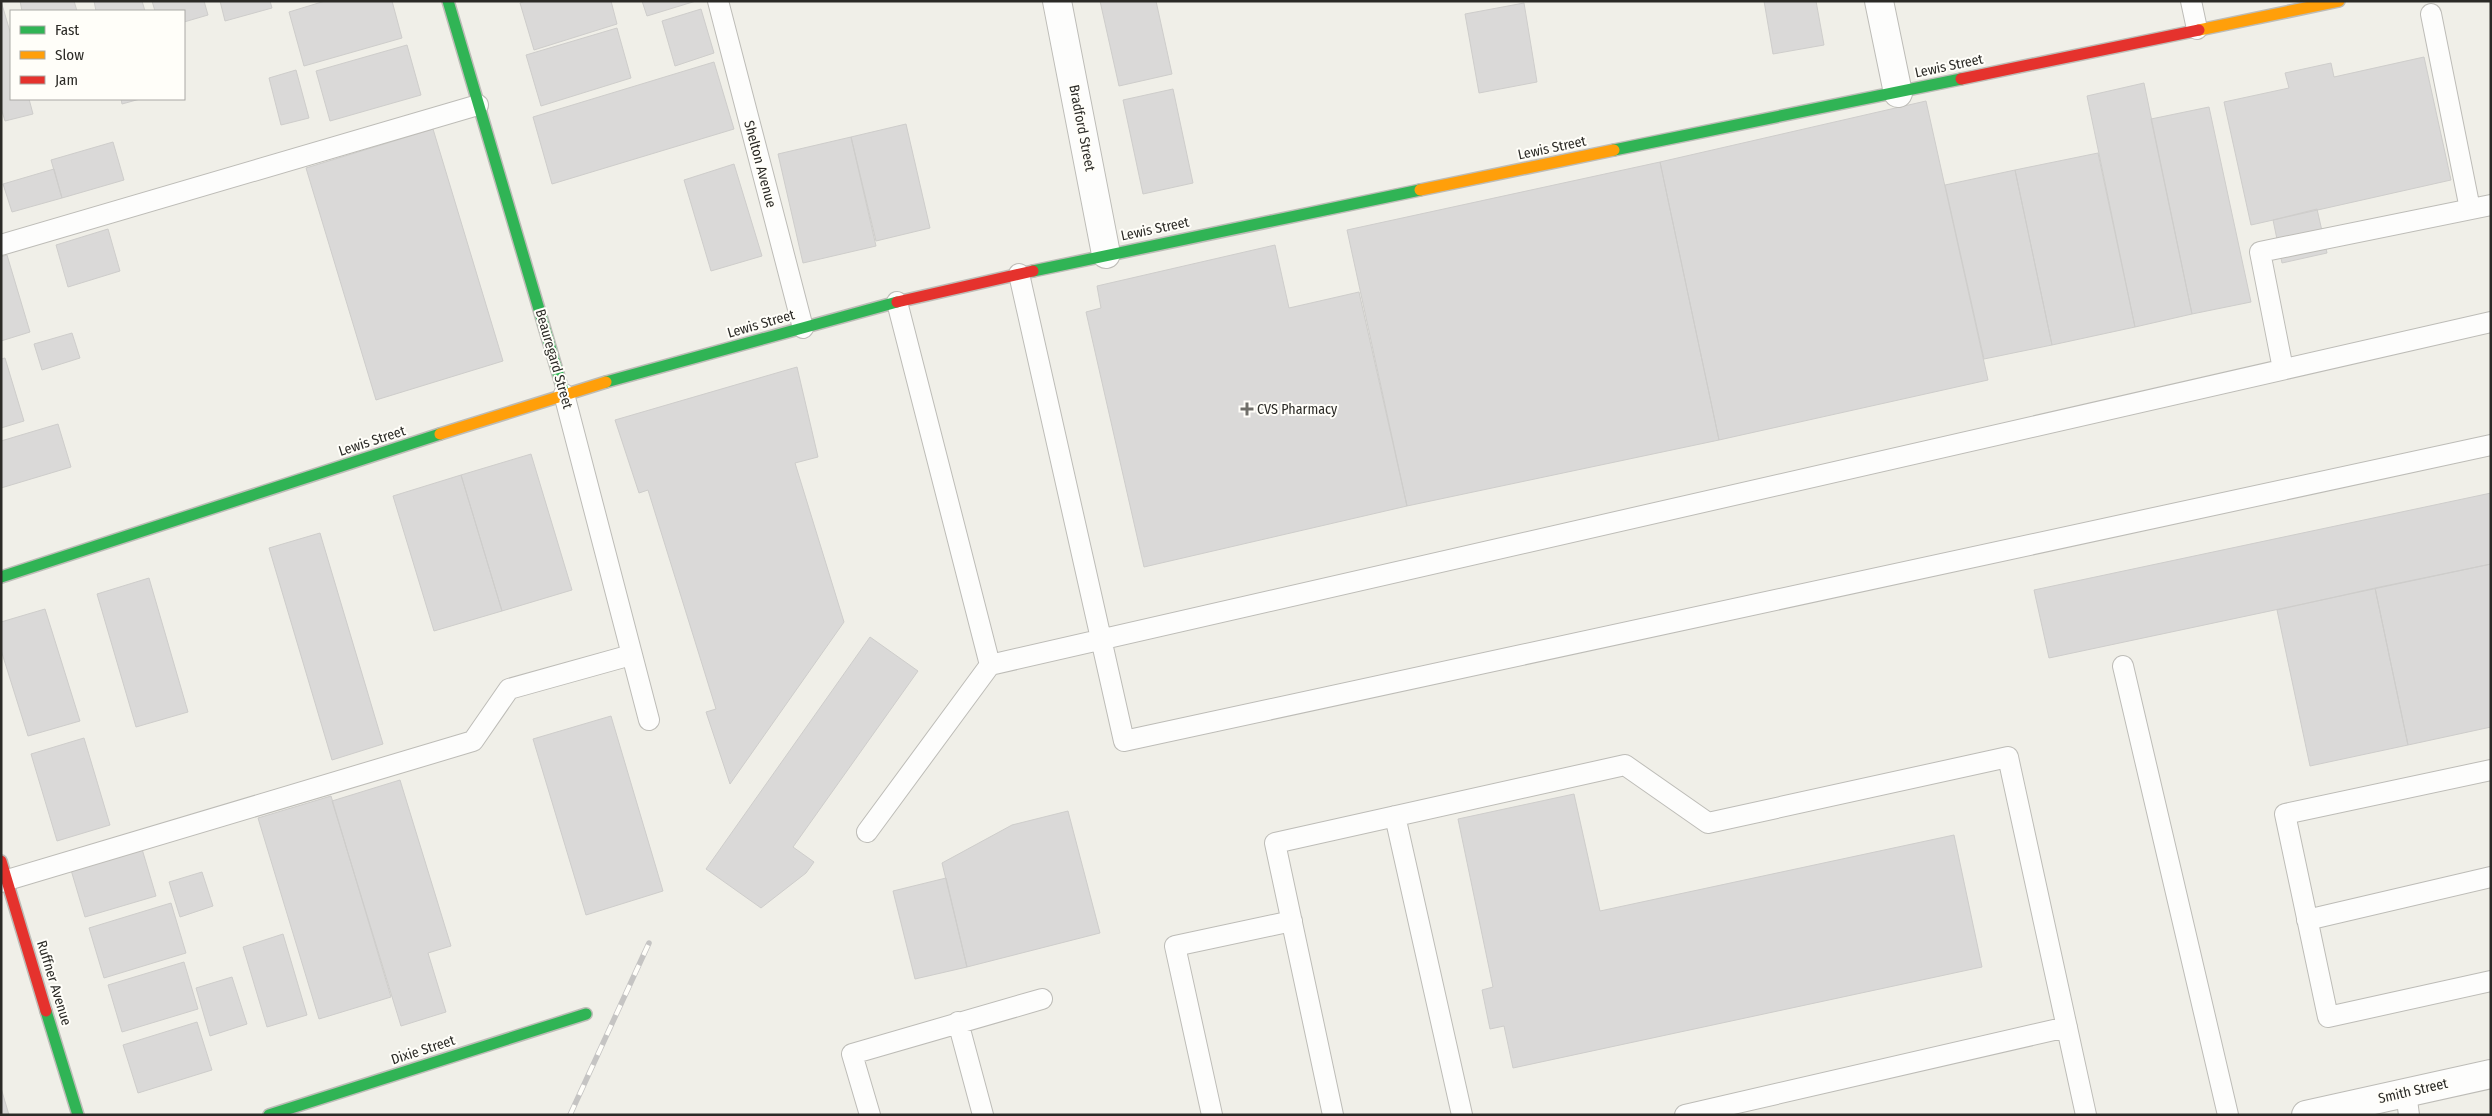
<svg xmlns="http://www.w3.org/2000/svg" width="2492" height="1116" viewBox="0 0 2492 1116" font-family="'Fira Sans Condensed',sans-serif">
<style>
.building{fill:#dad9d8;stroke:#cecdcb}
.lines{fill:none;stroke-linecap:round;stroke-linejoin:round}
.lane-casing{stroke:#bdbcb7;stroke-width:22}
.street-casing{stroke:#bdbcb7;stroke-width:30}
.fast-casing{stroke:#bdbcb7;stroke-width:14}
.slow-casing{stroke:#bdbcb7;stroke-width:14}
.jam-casing{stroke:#bdbcb7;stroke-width:14}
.lane{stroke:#fdfdfc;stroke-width:20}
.street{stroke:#fdfdfc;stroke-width:28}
.fast{stroke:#30b455;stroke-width:11}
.slow{stroke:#ff9f0a;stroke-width:11}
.jam{stroke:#e5322d;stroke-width:11}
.rail-casing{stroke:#c5c4c3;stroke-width:5.5}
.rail{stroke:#fffef9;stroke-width:4;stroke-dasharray:11;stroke-linecap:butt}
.poi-dot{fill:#706f6a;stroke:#fffef9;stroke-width:2}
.labels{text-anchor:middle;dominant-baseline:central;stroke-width:4;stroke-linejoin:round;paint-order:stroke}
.street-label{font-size:14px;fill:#2b2a26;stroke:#fffef9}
.poi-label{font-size:14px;fill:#2b2a26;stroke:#fffef9;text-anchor:start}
</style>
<rect width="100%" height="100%" fill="#f0efe8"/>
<!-- building -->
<path class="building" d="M1,1l10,34v64h18l4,15 -28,7 -4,-13z
M20,1h54l3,10h-55z
M94,1h48l3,10h-49z
M152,1h52l4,14 -24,7v-11h-29z
M220,1h50l2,7 -47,13z
M325,1h67l10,37 -98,28 -15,-54z
M525,1h86l6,23 -83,26 -14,-47z
M642,1h54l-49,15z
M1100,1h56l16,73 -53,12z
M1764,1h52l8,44 -51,9z
M1524,3l13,79 -58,11 -14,-79z
M701,9l13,44 -39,13 -13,-45z
M617,28l14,50 -90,28 -15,-51z
M407,45l14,50 -91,26 -14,-50z
M2424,57l27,123 -200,45 -27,-123 65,-14 -4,-15 46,-10 3,14z
M714,62l20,67 -182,55 -19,-67z
M296,70l13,48 -28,7 -12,-47z
M2144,83l48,231 -57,13 -48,-231z
M1173,89l20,94 -50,11 -20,-94z
M121,99h19l-18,5z
M1926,101l62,279 -269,60 -59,-278z
M2209,107l42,195 -59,12 -41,-195z
M906,124l24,104 -54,13 -25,-104z
M433,129l70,232 -127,39 -70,-232z
M851,137l25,109 -73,17 -25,-109z
M113,142l11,38 -62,18 -11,-38z
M2098,153l37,174 -83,18 -37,-175z
M1660,162l59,278 -312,66 -60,-276z
M734,164l28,92 -51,15 -27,-91z
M54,169l8,29 -50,14 -9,-28z
M2015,170l37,175 -68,14 -39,-174z
M2317,209l10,44 -45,10 -9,-43z
M108,229l12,42 -52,16 -12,-42z
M1275,245l14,63 70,-16 48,214 -263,61 -58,-255 15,-4 -4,-22z
M7,255l23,77 -29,9v-84z
M72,333l8,25 -38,12 -8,-26z
M5,358l19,63 -23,7v-69z
M797,367l21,90 -23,6 49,159 -114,162 -24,-72 10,-3 -68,-219 -9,3 -24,-73z
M58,424l13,43 -70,21v-47z
M531,454l41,136 -70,21 -41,-136z
M461,475l41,136 -68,20 -41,-135z
M2491,493v71l-442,94 -15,-68z
M320,533l63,211 -51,16 -63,-212z
M2491,564v163l-83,18 -33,-157z
M149,578l39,134 -52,15 -39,-133z
M2375,588l33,157 -98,21 -33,-156z
M45,609l35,112 -52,15 -27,-86v-28z
M870,637l48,34 -125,176 21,15 -8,11 -45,35 -55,-39z
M611,716l52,175 -77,24 -53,-176z
M84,738l26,87 -53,16 -26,-87z
M400,780l51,166 -23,7 18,59 -45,14 -69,-225z
M1574,794l26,117 354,-76 28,132 -469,101 -9,-42 -14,3 -8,-39 11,-3 -35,-168z
M331,796l60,201 -72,22 -61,-201z
M1068,811l32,122 -133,34 -25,-104 70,-38z
M142,849l14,47 -71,21 -14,-47z
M202,872l11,34 -33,11 -11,-35z
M946,878l21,89 -52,12 -22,-88z
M171,903l15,50 -82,25 -15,-50z
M283,934l24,81 -40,12 -24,-80z
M184,962l14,47 -76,23 -14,-47z
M232,977l15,47 -37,12 -14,-48z
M197,1022l15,48 -74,23 -15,-48z
M1,1088l8,27h-8z"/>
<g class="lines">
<defs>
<path id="lane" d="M718,1l85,327
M2191,1l6,28
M2431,14l39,195
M1,245l477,-140
M1019,274l105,467 1367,-296
M897,302l93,363
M2283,369l-23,-117 231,-47
M564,394l85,326
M2123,666l105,449
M2491,770l-206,44 43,203 163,-36
M1395,816l67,299
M867,832l123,-167 1501,-343
M1,882l472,-141 36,-52 122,-34
M2307,920l184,-43
M958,1022l25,93
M2406,1093l3,22
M870,1115l-18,-61 190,-55
M1212,1115l-37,-169 117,-25
M1333,1115l-58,-272 350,-78 83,58 300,-66 78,358
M1685,1115l382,-88"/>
<path id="street" d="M1057,1l49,253
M1879,1l19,92
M2306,1115l185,-41"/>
<path id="fast" d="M448,1l116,393
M1614,150l347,-71
M1033,271l387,-81
M606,382l291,-80
M1,577l439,-143
M46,1011l32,104
M269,1115l317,-101"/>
<path id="slow" d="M2199,30l140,-29
M1420,190l194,-40
M440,434l166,-52"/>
<path id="jam" d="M1961,79l238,-49
M897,302l136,-31
M1,861l45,150"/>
</defs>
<!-- lane casing -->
<use href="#lane" class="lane-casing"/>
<!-- street casing -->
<use href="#street" class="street-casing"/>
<!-- fast casing -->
<use href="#fast" class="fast-casing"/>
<!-- slow casing -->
<use href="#slow" class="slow-casing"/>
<!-- jam casing -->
<use href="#jam" class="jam-casing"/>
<!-- lane -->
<use href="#lane" class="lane"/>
<!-- street -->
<use href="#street" class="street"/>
<!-- fast -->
<use href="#fast" class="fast"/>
<!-- slow -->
<use href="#slow" class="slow"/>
<!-- jam -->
<use href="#jam" class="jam"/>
<defs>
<path id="rail" d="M570,1115l79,-172"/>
</defs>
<!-- rail casing -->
<use href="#rail" class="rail-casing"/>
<!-- rail -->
<use href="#rail" class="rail"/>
</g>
<!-- markers -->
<path class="poi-dot" d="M1244.5 401.5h5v5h5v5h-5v5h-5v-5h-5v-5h5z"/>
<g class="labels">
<!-- street labels -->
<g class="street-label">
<text transform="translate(1949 66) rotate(-12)">Lewis Street</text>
<text transform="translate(1082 128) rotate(79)">Bradford Street</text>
<text transform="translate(1552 148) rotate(-12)">Lewis Street</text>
<text transform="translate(760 164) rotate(75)">Shelton Avenue</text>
<text transform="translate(1155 229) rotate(-12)">Lewis Street</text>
<text transform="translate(761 324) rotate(-16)">Lewis Street</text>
<text transform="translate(554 359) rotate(74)">Beauregard Street</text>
<text transform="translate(372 441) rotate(-18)">Lewis Street</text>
<text transform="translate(54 983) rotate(73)">Ruffner Avenue</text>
<text transform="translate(423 1050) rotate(-18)">Dixie Street</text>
<text transform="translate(2413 1091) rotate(-13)">Smith Street</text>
</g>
<!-- poi labels -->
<g class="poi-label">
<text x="1257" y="409">CVS Pharmacy</text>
</g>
</g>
<!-- border -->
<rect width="2492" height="1116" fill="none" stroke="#2b2a26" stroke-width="5"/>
<!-- legend -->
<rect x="10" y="10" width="175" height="90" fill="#fffef9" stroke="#aaa9a5"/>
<rect x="20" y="26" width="25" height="8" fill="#30b455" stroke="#aaa9a5"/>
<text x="55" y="35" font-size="15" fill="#2b2a26">Fast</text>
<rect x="20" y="51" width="25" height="8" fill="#ff9f0a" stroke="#aaa9a5"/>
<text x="55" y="60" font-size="15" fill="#2b2a26">Slow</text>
<rect x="20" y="76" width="25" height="8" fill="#e5322d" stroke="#aaa9a5"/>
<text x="55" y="85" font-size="15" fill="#2b2a26">Jam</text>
</svg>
